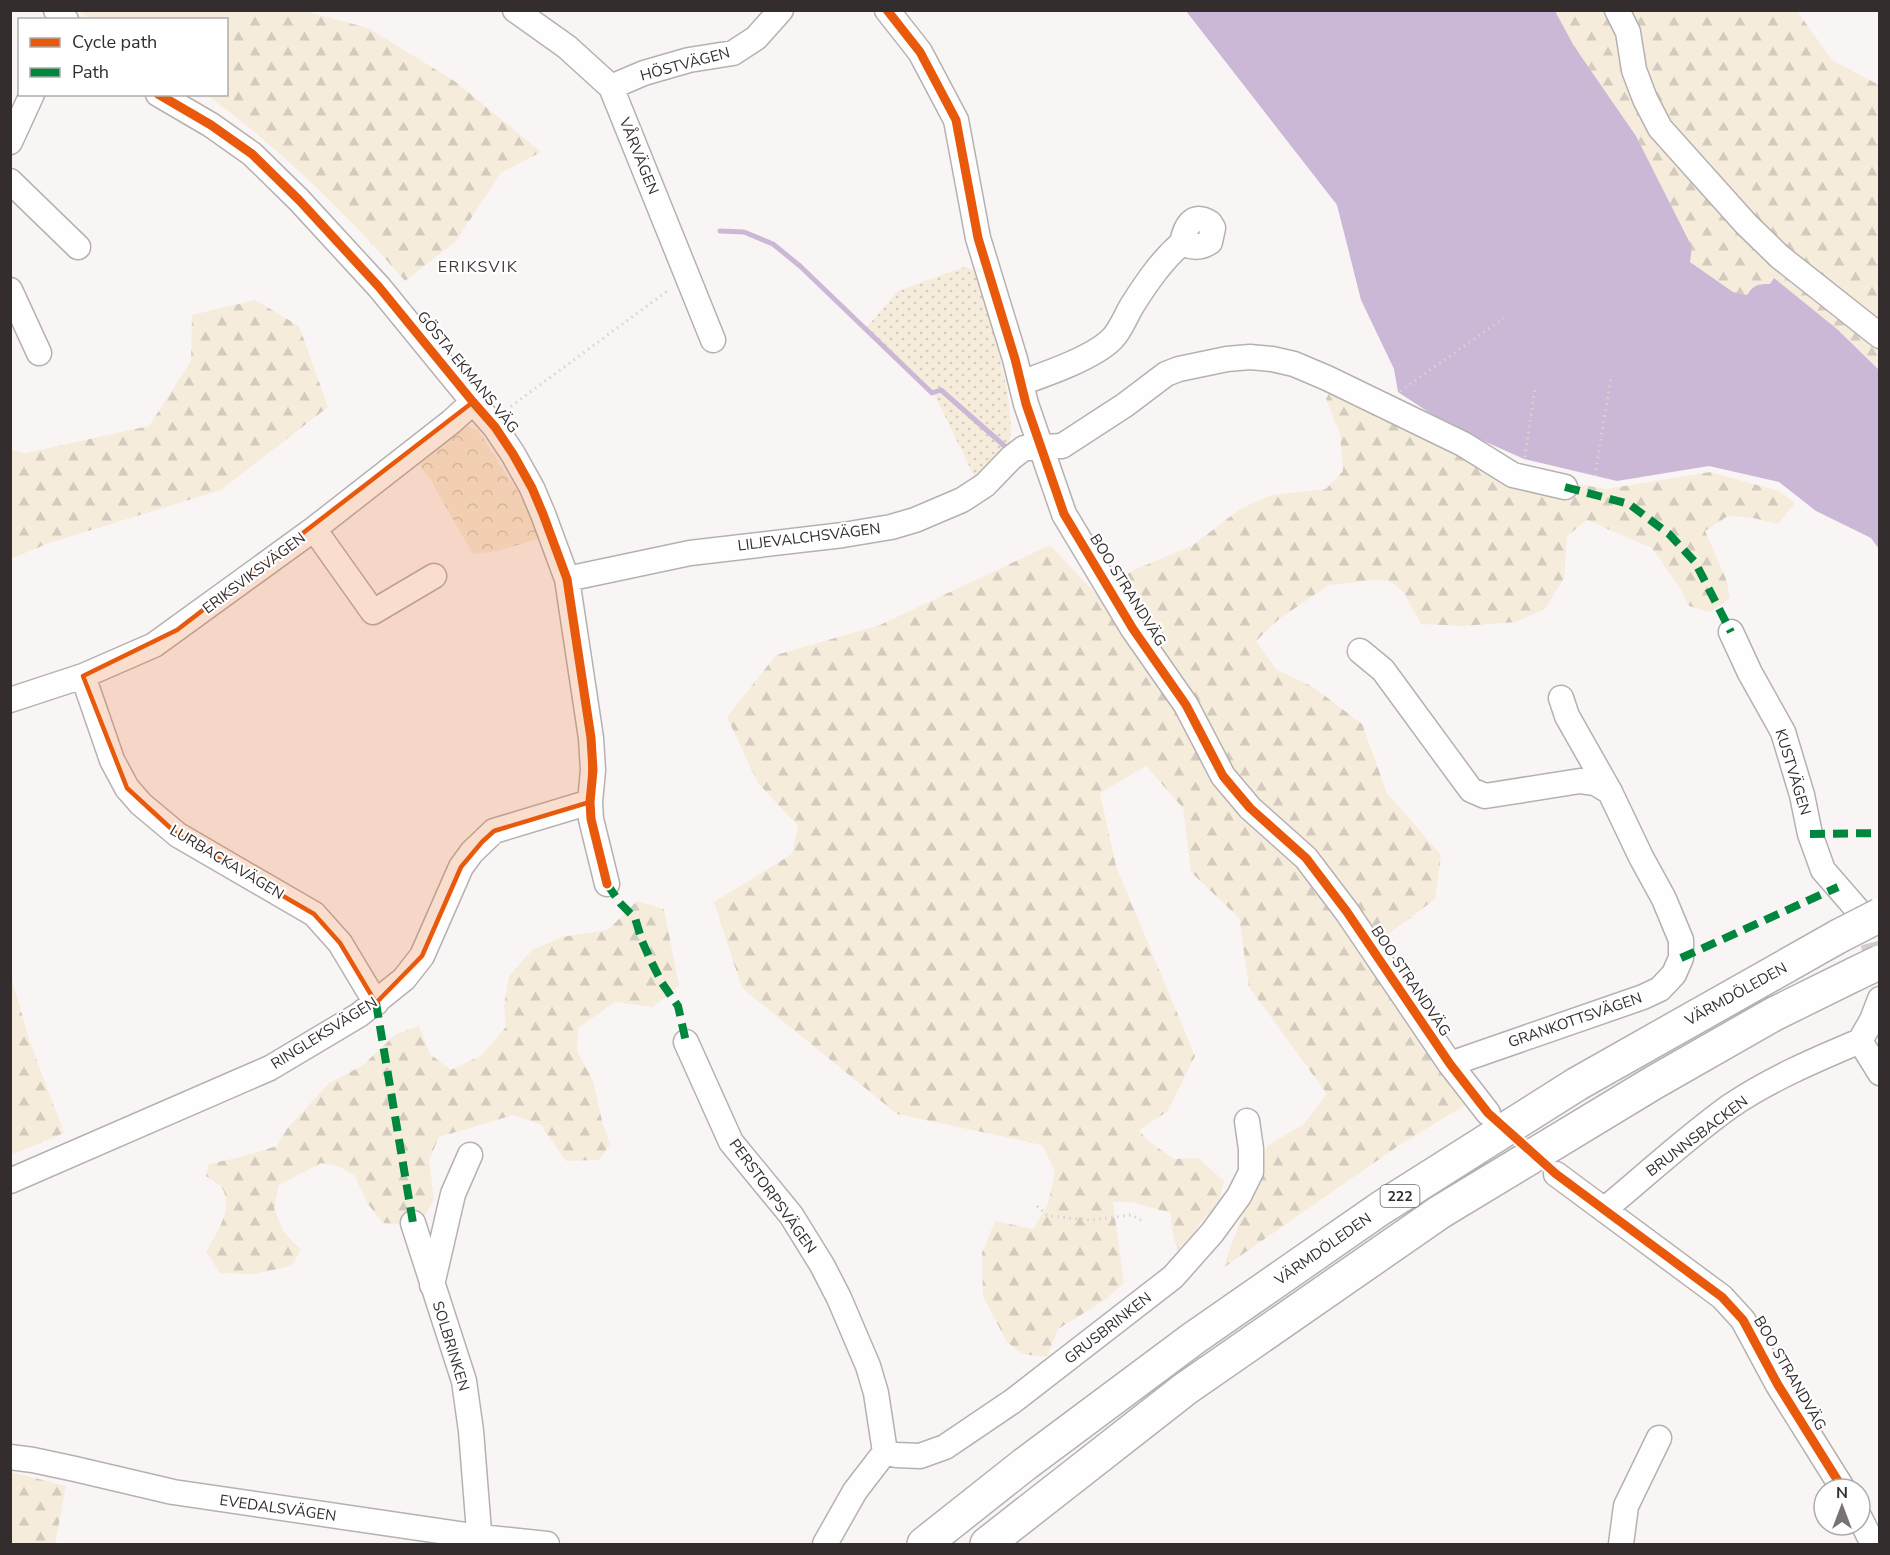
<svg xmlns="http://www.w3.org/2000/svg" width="1890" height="1555" viewBox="0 0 1890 1555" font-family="'Nunito Sans',sans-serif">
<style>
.grass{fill:url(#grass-dots)}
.forest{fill:url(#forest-firs)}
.park{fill:url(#park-crowns)}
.water{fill:#cbb8d7}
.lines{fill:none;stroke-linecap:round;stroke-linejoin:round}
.stream{stroke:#cbb8d7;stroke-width:5}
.minor-tunnel{stroke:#d2cdcd;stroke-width:24;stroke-dasharray:24 12;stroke-linecap:butt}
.minor-casing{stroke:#b6b1b1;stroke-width:27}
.highway-casing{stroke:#b6b1b1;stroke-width:36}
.path{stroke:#d5d4d3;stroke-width:3;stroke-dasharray:1.5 4.5;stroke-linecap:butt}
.minor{stroke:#fefefe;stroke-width:24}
.highway{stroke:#fefefe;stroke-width:33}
.highway-bridge-casing{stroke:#b6b1b1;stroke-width:36;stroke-linecap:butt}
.highway-bridge{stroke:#fefefe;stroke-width:33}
.quiet{stroke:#00873e;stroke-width:8;stroke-dasharray:15 8;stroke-linecap:butt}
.cycleway-casing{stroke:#fff;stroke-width:13}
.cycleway{stroke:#e8590c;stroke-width:9}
.marked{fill:#e8590c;fill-opacity:0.2;stroke:#e8590c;stroke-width:4.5;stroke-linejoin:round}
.labels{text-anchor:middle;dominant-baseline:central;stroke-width:4.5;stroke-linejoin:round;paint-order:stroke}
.shield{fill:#fff;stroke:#706c6c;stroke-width:1.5}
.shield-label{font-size:14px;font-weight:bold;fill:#332d2d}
.street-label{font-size:15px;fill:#332d2d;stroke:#fff}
.neighbourhood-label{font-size:16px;letter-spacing:1.5px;fill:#463939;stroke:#fff}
</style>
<defs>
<pattern id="grass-dots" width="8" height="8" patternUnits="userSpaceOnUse" patternTransform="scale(1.5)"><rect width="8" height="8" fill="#f6ecdc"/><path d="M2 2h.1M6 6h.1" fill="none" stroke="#d3cbbd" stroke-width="1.8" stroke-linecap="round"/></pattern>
<pattern id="forest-firs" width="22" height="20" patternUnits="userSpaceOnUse" patternTransform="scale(1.5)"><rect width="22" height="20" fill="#f6ecdc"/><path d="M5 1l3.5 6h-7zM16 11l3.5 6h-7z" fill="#d3cbbd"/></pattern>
<pattern id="park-crowns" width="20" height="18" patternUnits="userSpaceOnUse" patternTransform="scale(1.5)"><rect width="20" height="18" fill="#f6ecdc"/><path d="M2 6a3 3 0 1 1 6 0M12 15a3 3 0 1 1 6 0" fill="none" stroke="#d3cbbd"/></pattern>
</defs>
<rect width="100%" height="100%" fill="#faf5f5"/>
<!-- grass -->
<path class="grass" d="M964,267l11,3c11,37 46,144 33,177 -3,10 -23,25 -32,33l-41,-84 -68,-69 31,-36z"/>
<!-- forest -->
<path class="forest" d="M78,11h226l64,17 88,54 85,70 -40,21 -45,68 -51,40c-60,-69 -125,-132 -198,-186l19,-1v-74l-135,-1z
M1555,11h242l35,49 47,25v285l-42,-41 -63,-51 -4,6c-11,0 -18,1 -23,11l-14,-3 -43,-30 2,-15 -56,-111 -62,-90z
M255,300l44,26 29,81 -107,83 -172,53 -38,16v-109l15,3 123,-27 42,-65 1,-46z
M1339,376l168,89 53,16 46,8 104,-17 69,19 16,12 -17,21 -25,-6 -25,-2 -23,15 21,48 4,19 -20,14 -21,-6 -8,-16 -29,-42 -65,-28 -20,16 -3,42 -19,31 -29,13 -54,4 -41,-2 -17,-31 -14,-12 -15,-1 -46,5 -50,34 -23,22 20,28 37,18 49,37 25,69 54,62 -6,44 -58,44 -121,-137 -144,-221 20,-14 61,-26 46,-35 32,-15 55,-6 17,-18 -3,-37 -14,-35z
M1050,545l65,69 227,302 123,189 -67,41 -175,122 45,-123 35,-20 24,-31 -78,-107 -10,-69 -48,-46 -8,-64 -37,-42 -46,27 16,73 79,190 -27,55 -29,19 8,10 27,19 24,-1 26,23 -5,22 -20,21 -7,12 -15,14 -5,-21 -1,-16 -40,-11h-18l11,81 -19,17 -47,29 -11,28 -25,-3 -15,-12 -24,-46 -1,-43 13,-32 38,8 15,-25 7,-33 -13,-26 -145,-31 -155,-126 -28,-86 78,-48 6,-28 -40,-43 -31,-66 49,-62 104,-30z
M637,901l27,8 15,76 -26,22 -38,-5 -37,26 -1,23 16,30 9,40 8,23 -11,16 -33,1 -26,-37 -27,-9 -74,22 -10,23 5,40 -9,15 -26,9 -16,-1 -15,-19 -14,-29 -16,-9 -17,-3 -42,22 -5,23 9,23 18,19 -10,16 -37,8 -34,-1 -14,-21c9,-17 29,-44 16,-64 -3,-5 -11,-8 -16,-12l3,-12 31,-7 37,-11 10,-17 42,-46 33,-17 34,-32 23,-8 11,28 21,16 31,-15 24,-28 -2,-21 5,-30 23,-26 30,-13 46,-7z
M10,973l20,69 34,91 -53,22z
M11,1472l55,14 -11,58h-44z"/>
<!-- park -->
<path class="park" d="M462,425l16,5 54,84 9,24 -44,13 -24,3 -43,-75 -15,-20z"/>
<!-- water -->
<path class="water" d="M1186,11h369l19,35 62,90 56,111 -2,15 43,30 14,3c6,-10 11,-11 23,-11l4,-6 63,51 42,41v179l-8,-11 -55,-27 -37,-29 -70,-16 -92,15 -93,-22 -76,-34 -50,-33 -4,-23 -33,-69 -24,-95z"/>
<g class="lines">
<!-- stream -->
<path class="stream" d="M720,231l24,1 29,12 27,22 132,127 9,-3 67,59"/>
<!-- minor-tunnel -->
<path class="minor-tunnel" d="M1857,910l14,27 9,35"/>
<defs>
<path id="minor" d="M56,10l10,10
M515,10l52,37 44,40 102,253
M887,10l33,42 36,68 22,118 37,121 11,45 38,110 69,115 53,76 37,71 27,32 56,50 41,54 103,152 38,49
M1617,10l11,22 6,38 11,29 15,29 86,96 34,33 100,79
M611,87l33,-14 45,-13 44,-7 23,-15 25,-28
M158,94l53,31 41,29 47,46 80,87 94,115 22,25 18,27 19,34 11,26 24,65 24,159 2,32 -3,32 1,17 16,65
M10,142l22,-48
M10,181l68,66
M10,290l29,63
M1021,383c25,-9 72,-25 91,-44 9,-9 14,-24 21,-35 14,-22 29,-44 49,-61 10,5 19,5 28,-1l3,-14 -3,-5c-18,-12 -25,5 -28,20
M314,529l59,83 61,-36
M567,579l123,-26 153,-18 48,-8 24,-7 47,-20 23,-15 26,-27 13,-10 38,-2 63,-41 41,-31 13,-5 48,-10 23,-2 22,2 22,5 33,14 136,66 50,31 52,12
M1731,632l19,41 33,59 19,63 8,39 13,36 33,38
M1360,651l23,19 88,120 14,6 95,-15 15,2 15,9 31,65 23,42 17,41v18l-7,16 -14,15 -17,8 -193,67
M83,676l29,84 15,28 14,16 37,31 136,79 26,29 36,60
M1561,698l6,18 43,76
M10,700l73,-24 71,-31 160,-116 137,-107 22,-20
M1880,999l-8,21 -12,21 20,32
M686,1042l45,100 60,73 31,50 17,33 29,68 8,27 9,59 -30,39 -30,53
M1556,1174l166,123 21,23 35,65 65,104
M10,1181l260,-113 89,-53 45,-36 18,-23 39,-89 11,-15 22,-21 96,-29
M1605,1209c41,-34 81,-71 124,-102 41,-28 86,-47 131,-66
M413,1223l51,158 7,50 9,113
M432,1285l21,-91 17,-39
M885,1452l11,3 24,1 25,-9 68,-46 160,-124 39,-44 27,-37 12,-24v-23l-4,-28
M10,1457l23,3 42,9 98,23 307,45 67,7
M1860,1518l13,26
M1621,1544l5,-38 33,-68"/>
<path id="highway" d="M924,1544l101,-80 169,-126 187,-130 196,-124 262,-148
M987,1544l198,-155 255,-177 213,-129 121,-69 81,-40"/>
</defs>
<!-- minor casing -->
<use href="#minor" class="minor-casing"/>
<!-- highway casing -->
<use href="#highway" class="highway-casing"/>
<!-- path -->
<path class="path" d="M1400,391l104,-73
M506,410l164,-121
M1525,457l10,-70
M1595,476l16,-99
M1037,1206l10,9 12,2 34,3 38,-5 10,5"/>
<!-- minor -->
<use href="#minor" class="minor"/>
<!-- highway -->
<use href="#highway" class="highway"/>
<defs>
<path id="highway-bridge" d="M1839,936l41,-21
M1855,974l25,-12"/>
</defs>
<!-- highway-bridge casing -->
<use href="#highway-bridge" class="highway-bridge-casing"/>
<!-- highway-bridge -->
<use href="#highway-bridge" class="highway-bridge"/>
<!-- quiet -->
<path class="quiet" d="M1565,487l64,17 40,30 26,28 36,70
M1810,834l70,-1
M607,884l13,19 15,15 7,23 8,18 12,24 16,23 8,36
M1681,958l157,-71
M376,1003l37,220"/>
<defs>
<path id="cycleway" d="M887,10l33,42 36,68 22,118 37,121 11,45 38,110 69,115 53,76 37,71 27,32 56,50 41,54 103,152 38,49 68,61 166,123 21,23 35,65 65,104
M158,94l53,31 41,29 47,46 80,87 94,115 22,25 18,27 19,34 11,26 24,65 24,159 2,32 -3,32 1,17 16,65"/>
</defs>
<!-- cycleway casing -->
<use href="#cycleway" class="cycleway-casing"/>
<!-- cycleway -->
<use href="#cycleway" class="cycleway"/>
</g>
<!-- marked area -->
<path class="marked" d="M473,402l22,25 37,61 35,91 24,159 -1,64 -96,29 -12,11 -21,25 -39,89 -46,47 -36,-60 -26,-29 -136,-79 -51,-47 -44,-112 94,-46z"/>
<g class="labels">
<!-- shield labels -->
<rect class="shield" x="1380.5" y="1185" width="39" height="22" rx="4.5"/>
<g class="shield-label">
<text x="1400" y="1196">222</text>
</g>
<!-- street labels -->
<g class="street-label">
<text transform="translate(685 64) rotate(-15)">HÖSTVÄGEN</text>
<text transform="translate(639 156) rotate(68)">VÅRVÄGEN</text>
<text transform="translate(468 372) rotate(51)">GÖSTA EKMANS VÄG</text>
<text transform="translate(809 537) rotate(-7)">LILJEVALCHSVÄGEN</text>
<text transform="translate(254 573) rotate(-37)">ERIKSVIKSVÄGEN</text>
<text transform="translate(1128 590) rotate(58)">BOO STRANDVÄG</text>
<text transform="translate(1793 772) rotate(73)">KUSTVÄGEN</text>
<text transform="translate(227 862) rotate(31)">LURBACKAVÄGEN</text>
<text transform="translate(1411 981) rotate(56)">BOO STRANDVÄG</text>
<text transform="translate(1736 994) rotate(-29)">VÄRMDÖLEDEN</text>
<text transform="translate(1575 1020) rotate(-19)">GRANKOTTSVÄGEN</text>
<text transform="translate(324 1033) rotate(-32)">RINGLEKSVÄGEN</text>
<text transform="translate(1697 1136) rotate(-37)">BRUNNSBACKEN</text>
<text transform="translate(773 1196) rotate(54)">PERSTORPSVÄGEN</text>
<text transform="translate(1323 1249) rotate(-35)">VÄRMDÖLEDEN</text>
<text transform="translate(1108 1328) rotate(-38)">GRUSBRINKEN</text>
<text transform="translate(451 1346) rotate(73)">SOLBRINKEN</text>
<text transform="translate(1790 1373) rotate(60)">BOO STRANDVÄG</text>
<text transform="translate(278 1508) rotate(8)">EVEDALSVÄGEN</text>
</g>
<!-- neighbourhood labels -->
<g class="neighbourhood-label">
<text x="478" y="267">ERIKSVIK</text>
</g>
</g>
<!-- border -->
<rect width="1890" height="1555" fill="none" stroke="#332d2d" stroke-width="24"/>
<!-- legend -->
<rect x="18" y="18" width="210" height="78" fill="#ffffff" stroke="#adabab" stroke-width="1.5"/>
<rect x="30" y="38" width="30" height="9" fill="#e8590c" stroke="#adabab" stroke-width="1.5"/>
<text x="72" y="48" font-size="18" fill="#332d2d">Cycle path</text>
<rect x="30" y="68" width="30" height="9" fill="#00873e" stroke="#adabab" stroke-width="1.5"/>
<text x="72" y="78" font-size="18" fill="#332d2d">Path</text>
<!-- north arrow -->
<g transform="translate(1842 1507)"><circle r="28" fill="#ffffff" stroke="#adabab" stroke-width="1.5"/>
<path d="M0-4.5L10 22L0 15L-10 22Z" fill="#797373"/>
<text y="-9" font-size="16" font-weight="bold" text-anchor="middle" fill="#332d2d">N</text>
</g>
</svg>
